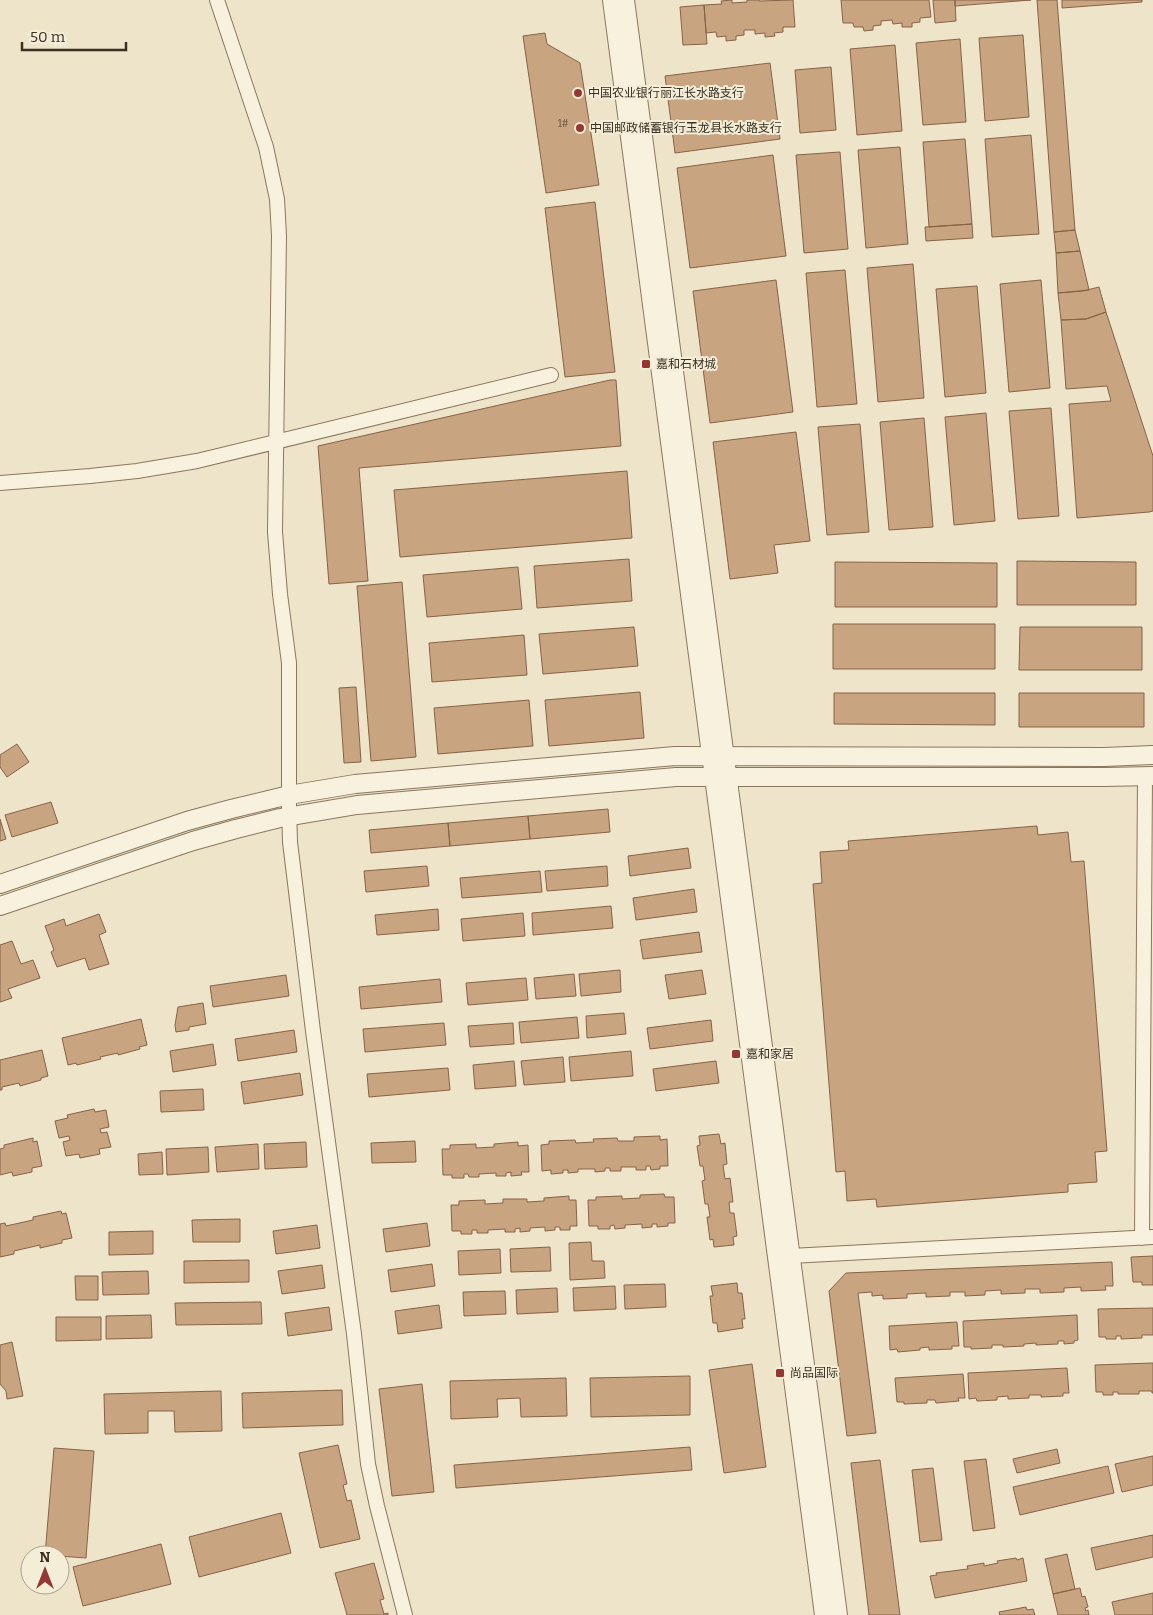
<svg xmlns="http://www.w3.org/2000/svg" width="1153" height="1615" viewBox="0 0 1153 1615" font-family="Bitter,'Noto Sans SC',serif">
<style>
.building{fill:#c9a481;stroke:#876346}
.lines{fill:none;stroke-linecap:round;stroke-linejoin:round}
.minor-casing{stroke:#89785f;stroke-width:16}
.tertiary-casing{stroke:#89785f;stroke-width:20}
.minor{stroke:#f8f1dd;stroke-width:14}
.tertiary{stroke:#f8f1dd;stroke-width:18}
.poi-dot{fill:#953732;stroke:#f4eed9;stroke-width:2}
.labels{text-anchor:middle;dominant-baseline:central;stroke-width:4;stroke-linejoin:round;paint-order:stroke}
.number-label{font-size:10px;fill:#5e4c39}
.poi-label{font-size:12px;fill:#3a2f21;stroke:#f4eed9;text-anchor:start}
</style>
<rect width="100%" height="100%" fill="#ede4c9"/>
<!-- building -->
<path class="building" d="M732,0v3l15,-1v-2h12v1l34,-1 2,27h-12v5l-9,1 1,3 -10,1v-4l-10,1v-4h-11v5l-8,1v4l-10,1v-5l-9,1 -1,-5 -10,1 -2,-28 18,-1 -1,-3z
M841,0h88l2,17 -11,1v4l-8,1v4h-10v-4l-9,1 -1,-4 -11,1v4l-8,1v4l-9,1 -1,-4h-9l-1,-4h-10z
M933,0h22l1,21 -21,2z
M955,0h76l-76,6z
M1037,0h20l18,230 -21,2z
M1062,0h80v2l-80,6z
M704,5l3,39 -24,1 -3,-38z
M545,33l2,11 33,19 19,122 -53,8 -23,-157z
M1023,35l6,82 -44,4 -6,-83z
M960,39l6,83 -43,3 -7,-82z
M895,45l7,86 -45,4 -7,-86z
M770,63l10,76 -105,14 -10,-77z
M831,67l5,63 -36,3 -5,-63z
M1031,135l8,99 -47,3 -7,-98z
M965,139l7,85 -43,3 -6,-85z
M900,147l8,97 -42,4 -8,-98z
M840,152l8,97 -44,4 -8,-98z
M773,155l13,101 -96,12 -13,-100z
M595,202l20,170 -50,5 -20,-169z
M972,224l1,14 -47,3 -1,-14z
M1075,230l5,21 -24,2 -2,-21z
M1080,251l9,39 -31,3 -2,-40z
M913,264l11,134 -46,4 -11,-134z
M845,270l12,134 -40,3 -11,-134z
M776,280l17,132 -83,11 -17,-132z
M1041,280l9,108 -41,4 -9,-108z
M977,286l9,107 -41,4 -9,-108z
M1099,287l7,25 -20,7 -25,1 -3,-27 25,-2z
M1106,312l47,144v55l-4,1 -72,6 -8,-114 42,-3 -4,-15 -41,3 -5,-69 25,-1z
M610,380h6l5,66 -262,22 9,113 -39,3 -11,-138z
M1051,408l8,108 -41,3 -9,-108z
M986,413l9,108 -41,4 -9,-108z
M924,418l9,109 -44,3 -9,-108z
M860,424l9,108 -42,3 -9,-108z
M796,432l14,109 -36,4 4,28 -48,6 -17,-137z
M627,471l5,67 -232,19 -6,-67z
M629,559l3,42 -95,7 -3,-42z
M1017,561l119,1v43h-119z
M835,562l162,1v44h-162z
M518,567l4,42 -95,8 -4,-42z
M402,582l14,175 -45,4 -14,-175z
M833,624h162v45h-162z
M634,627l4,39 -95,8 -4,-40z
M1020,627h122v43h-123z
M524,635l3,40 -95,7 -3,-39z
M356,687l5,75 -17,1 -5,-75z
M640,692l4,46 -95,8 -4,-46z
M834,693h161v32l-161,-1z
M1019,693h125v34h-125z
M529,700l4,46 -95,8 -4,-46z
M17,744l12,18 -22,15 -7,-10v-12z
M51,802l7,21 -46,14 -7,-22z
M608,809l2,23 -80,7 -2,-23z
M528,816l2,23 -80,7 -2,-23z
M0,819l6,20 -6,2z
M448,823l2,23 -79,7 -2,-23z
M1037,826l1,9 30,-3 3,30 13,-1 23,290 -12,1 2,30 -29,2v8l-191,15 -1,-8 -29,2 -2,-30 -9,1 -23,-288 9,-1 -2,-31 29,-2 -1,-9z
M688,848l3,20 -61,8 -2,-20z
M427,866l2,20 -63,6 -2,-21z
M607,866l1,20 -61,5 -2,-20z
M540,871l2,21 -80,6 -2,-20z
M694,889l3,23 -61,8 -3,-22z
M611,906l2,22 -80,7 -1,-22z
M438,909l1,21 -62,5 -2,-20z
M523,913l2,23 -62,5 -2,-22z
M99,914l7,18 -7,3 10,29 -20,6 -4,-12 -28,9 -6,-15 3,-2 -9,-24 19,-7 2,7z
M699,932l3,20 -59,7 -3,-19z
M12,941l9,23 12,-4 7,18 -32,11 4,9 -12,4v-57z
M620,970l1,22 -40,4 -2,-22z
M702,970l4,24 -37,5 -4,-24z
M574,974l2,22 -40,3 -2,-21z
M286,975l3,21 -76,11 -3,-21z
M526,978l2,22 -60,5 -2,-22z
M440,979l2,23 -81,7 -2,-22z
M203,1003l3,21 -17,3v3l-13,2 -1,-7 3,-18z
M624,1013l2,21 -39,4 -1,-22z
M577,1017l2,21 -58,5 -2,-21z
M141,1019l6,26 -8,2 1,2 -22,6v-2l-18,4 1,2 -24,6 -1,-2 -8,2 -6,-27z
M711,1020l2,21 -63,8 -3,-21z
M444,1023l2,22 -81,7 -2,-23z
M513,1023l1,21 -44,3 -2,-21z
M294,1030l3,22 -59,9 -3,-22z
M213,1044l3,21 -43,7 -3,-21z
M42,1050l6,26 -7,2v2l-21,6 -1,-3 -17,4v3h-2v-30z
M631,1051l2,25 -62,5 -2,-24z
M563,1057l2,25 -41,3 -3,-24z
M514,1061l2,25 -41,3 -2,-24z
M716,1061l3,22 -63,8 -3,-22z
M448,1068l2,22 -81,7 -2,-23z
M300,1073l3,22 -59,9 -3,-22z
M203,1089l1,21 -43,2 -1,-21z
M94,1109l1,3 11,-2 3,17 -9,2 1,4 6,-1 4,15 -12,2 1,5 -20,4 -1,-4 -13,2 -3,-14 7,-2 -1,-4 -10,2 -4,-17 13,-3 -1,-3z
M719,1134l2,10 4,-1 2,21 -4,1 2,14 5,-1 3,24h-4l1,11h4l3,23 -4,1 1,8 -20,2 -1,-8 -3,1 -3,-23h3l-2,-13h-3l-3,-23 3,-1 -2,-14h-3l-3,-20 3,-1 -1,-9z
M660,1136v4l7,-1 1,27h-8v3l-9,1 -1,-4h-4v4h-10v-3h-15v4h-11v-3h-5v3l-10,1v-3h-17v3l-10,1v-3h-5v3l-12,1v-4l-9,1 -1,-26 8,-1v-3l26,-1 1,3 18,-1 -1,-3 24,-1 1,3h16v-4z
M33,1138v4l4,-1 5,25 -10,2v4l-19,4 -1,-4 -12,3v-26l4,-1v-3z
M415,1141l1,21 -44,1 -1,-20z
M306,1142l1,25 -42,2 -1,-25z
M518,1142v4l10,-1 1,27h-8l1,3 -11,1v-4l-5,1v3h-10v-3l-17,1v3h-10l-1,-3h-4v4h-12v-3h-9l-1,-26h8v-4l26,-1v4l18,-1v-3z
M258,1144l1,25 -42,3 -2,-25z
M208,1147l1,25 -42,3 -1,-26z
M162,1152l1,22 -24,1 -1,-21z
M664,1194l1,3h9l1,26h-7v3l-11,1v-3h-5v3l-10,1v-4l-17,1v3l-10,1 -1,-4 -4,1v3h-12v-3h-9l-1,-26h8v-3l26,-1v3l18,-1v-3z
M569,1196v4h7l1,26h-7v4h-10v-3h-5v3l-10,1v-4l-15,1v3l-10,1v-4l-5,1v3h-10v-3l-17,1v3h-11v-3h-5v4h-11v-3h-9l-1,-26h8v-4l26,-1v4l18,-1v-4h24v3l17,-1v-3z
M61,1211l1,3 4,-1 6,25 -10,2v3l-22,5v-3l-26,6v3l-14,3v-33l5,-1 1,3 27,-6v-3z
M240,1219v23h-47l-1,-22z
M427,1223l3,23 -44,6 -3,-23z
M317,1225l3,23 -44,6 -3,-23z
M153,1231v23l-44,1v-23z
M591,1242l1,19h12l1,17 -35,2 -1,-37z
M550,1247l1,24 -40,1 -1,-23z
M500,1249l1,24 -42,2 -1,-24z
M1153,1256v29h-11v-3h-9l-2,-25z
M249,1260v22l-65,1v-22z
M1112,1262l1,24h-8l1,4 -25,1v-4l-17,1v4l-24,1v-4h-15v4l-24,1v-4l-16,1v4l-20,1v-4h-15v4l-24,1v-4l-19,1v4l-24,1v-4l-11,1v-4l-14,1 18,140 -29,3 -18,-145 17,-18z
M432,1264l3,22 -44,6 -3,-22z
M322,1265l3,23 -43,6 -4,-23z
M148,1271l1,23 -46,1 -1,-23z
M75,1276h23v24h-22z
M737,1283l1,10h4l3,26h-3l1,9 -25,4 -1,-9h-4l-3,-27h3l-2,-10z
M665,1284l1,23 -41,2 -1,-24z
M615,1286l1,23 -42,2 -1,-23z
M557,1288l1,24 -41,2 -1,-24z
M505,1291l1,23 -42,2 -1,-24z
M261,1302l1,22 -86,1 -1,-22z
M439,1305l3,23 -44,6 -3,-23z
M329,1307l3,23 -44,6 -3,-23z
M1153,1308v27h-11v3l-21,1v-3h-5v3h-10v-2h-7l-1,-28z
M151,1315l1,23 -46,1v-23z
M1077,1315l1,25 -4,1v2l-10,1v-3h-6v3l-22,1v-2l-12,1v2l-21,1v-2h-11v3l-21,1v-2h-7l-1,-26z
M56,1317h45v23l-45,1z
M957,1322l2,24h-7v3l-23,1v-3l-9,1v2l-22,2 -1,-3 -7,1 -1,-24z
M12,1342l11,54 -16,3 -1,-8 -6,-7v-39z
M1153,1363v30h-1v-2h-13v3h-21v-2h-5v3h-10v-3h-7l-1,-27z
M752,1364l14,103 -42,6 -15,-103z
M1067,1368l2,25h-6v3l-22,1v-2h-12v3l-21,1v-3l-11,1v3l-20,1 -1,-3 -7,1 -1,-26z
M963,1374l2,24h-7l1,3 -23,2 -1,-3h-8v3l-23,1v-2h-7l-2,-24z
M690,1376v39l-99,2 -1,-39z
M566,1378l1,38 -46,1 -1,-19 -23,1 1,18 -47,2 -1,-38z
M422,1384l12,108 -42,4 -13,-107z
M342,1390l1,35 -100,3 -1,-35z
M221,1391l1,40 -47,1 -1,-21h-26v22l-43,1 -1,-40z
M338,1445l9,39 -4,1 4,16 4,-1 9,39 -40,9 -21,-95z
M690,1447l2,23 -236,18 -2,-23z
M54,1448l40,3 -8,107 -41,-3z
M1057,1449l3,14 -43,10 -4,-14z
M1153,1456v29l-31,7 -7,-28z
M986,1459l9,69 -22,3 -9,-70z
M880,1460l20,155h-31l-18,-152z
M1108,1466l6,27 -94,22 -7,-28z
M933,1468l9,72 -22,2 -8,-72z
M281,1513l10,40 -92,24 -10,-40z
M1153,1535v22l-57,13 -5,-22z
M161,1544l10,40 -88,22 -10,-39z
M1067,1554l8,35 -22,5 -8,-35z
M1016,1558l1,2 6,-2 4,23 -92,17 -5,-22 7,-1 -1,-2 32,-4 -1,-3 17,-3v3l14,-3 -1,-2z
M374,1563l10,36 -4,1 4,14 4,-1v2h-41l-12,-42z
M1080,1588l2,9 3,-1 3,11 -3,1 1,3 2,-1 1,5h-31l-5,-21z
M1153,1593v22h-38l-3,-13z
M1026,1607l1,3 6,-1 2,6h-36h1l-1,-3z"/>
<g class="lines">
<defs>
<path id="minor" d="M217,0l49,147 11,52 2,37 -4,296 5,62 9,69v144l1,35 23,189 41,303 14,130 9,42 28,109
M0,483l90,-7 47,-5 60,-10 354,-86
M1142,1238l3,-462
M790,1256l363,-19"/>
<path id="tertiary" d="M612,0l212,1615
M625,0l213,1615
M0,884l187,-63 44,-12 58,-14 66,-11 320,-28 429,1 49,-2
M0,906l193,-65 43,-12 44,-11 77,-13 319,-28h429l48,-1"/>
</defs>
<!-- minor casing -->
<use href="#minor" class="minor-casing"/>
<!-- tertiary casing -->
<use href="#tertiary" class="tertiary-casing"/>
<!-- minor -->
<use href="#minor" class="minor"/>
<!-- tertiary -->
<use href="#tertiary" class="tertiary"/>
</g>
<!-- markers -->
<g class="poi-dot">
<circle cx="578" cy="93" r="5"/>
<circle cx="580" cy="128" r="5"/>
<rect x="641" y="359" width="10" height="10" rx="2.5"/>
<rect x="731" y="1049" width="10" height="10" rx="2.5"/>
<rect x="775" y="1368" width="10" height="10" rx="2.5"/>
</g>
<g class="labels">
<!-- number labels -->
<g class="number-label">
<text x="563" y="124">1#</text>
</g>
<!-- poi labels -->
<g class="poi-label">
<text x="588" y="93">中国农业银行丽江长水路支行</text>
<text x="590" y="128">中国邮政储蓄银行玉龙县长水路支行</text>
<text x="656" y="364">嘉和石材城</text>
<text x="746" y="1054">嘉和家居</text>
<text x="790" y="1373">尚品国际</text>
</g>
</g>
<!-- north arrow -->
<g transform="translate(45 1570)"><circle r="24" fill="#f4eed9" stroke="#aaa28f"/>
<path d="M0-4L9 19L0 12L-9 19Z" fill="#953732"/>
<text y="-8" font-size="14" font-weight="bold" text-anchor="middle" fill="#3a2f21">N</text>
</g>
<!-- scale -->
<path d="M22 42v8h104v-8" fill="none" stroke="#3a2f21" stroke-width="2.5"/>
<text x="30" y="42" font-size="15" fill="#3a2f21" stroke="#f4eed9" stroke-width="4" paint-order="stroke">50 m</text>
</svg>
